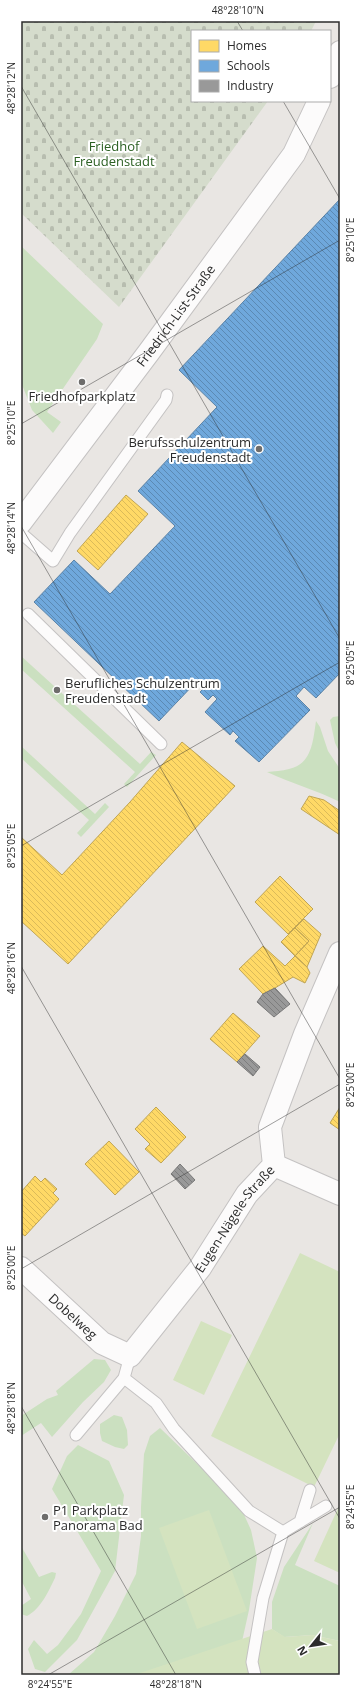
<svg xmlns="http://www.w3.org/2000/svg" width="361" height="1696" viewBox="0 0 361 1696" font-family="'Open Sans',sans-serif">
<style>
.grass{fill:#cbe0c0}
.cemetery{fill:url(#cemetery-stones)}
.pitch{fill:#d4e3bf}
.homes{fill:url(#homes-back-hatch);stroke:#c0a555}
.schools{fill:url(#schools-back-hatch);stroke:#5b83a7}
.industry{fill:url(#industry-back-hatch);stroke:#787878}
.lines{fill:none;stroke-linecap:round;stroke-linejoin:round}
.lane-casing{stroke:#c4c2c2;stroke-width:13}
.street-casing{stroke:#c4c2c2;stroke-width:24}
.lane{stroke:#fcfbfb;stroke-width:11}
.street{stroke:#fcfbfb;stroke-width:22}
.ticks{fill:none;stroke:#2c2c2c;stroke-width:1;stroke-opacity:0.45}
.poi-dot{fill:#6e6d6c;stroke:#fff;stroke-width:1.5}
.labels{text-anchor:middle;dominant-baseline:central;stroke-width:4;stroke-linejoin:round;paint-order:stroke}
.park-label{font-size:13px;fill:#2d6124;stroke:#fff}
.street-label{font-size:13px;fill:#2c2c2c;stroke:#fff}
.poi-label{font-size:13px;fill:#2c2c2c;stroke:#fff;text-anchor:start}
.neatline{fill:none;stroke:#2c2c2c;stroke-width:1.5}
.ticks-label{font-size:10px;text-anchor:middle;fill:#2c2c2c}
</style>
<defs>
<pattern id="cemetery-stones" width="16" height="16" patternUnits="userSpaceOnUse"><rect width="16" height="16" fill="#d5dccc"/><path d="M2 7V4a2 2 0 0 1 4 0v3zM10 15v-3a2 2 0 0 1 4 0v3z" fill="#b7bdaf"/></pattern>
<pattern id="homes-back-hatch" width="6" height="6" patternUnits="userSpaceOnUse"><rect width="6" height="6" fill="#ffd966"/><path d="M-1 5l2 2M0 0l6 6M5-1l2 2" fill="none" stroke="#dbba59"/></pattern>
<pattern id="schools-back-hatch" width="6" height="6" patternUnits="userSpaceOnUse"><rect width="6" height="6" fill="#6fa8dc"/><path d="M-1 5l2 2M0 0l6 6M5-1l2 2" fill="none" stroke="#5b89b3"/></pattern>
<pattern id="industry-back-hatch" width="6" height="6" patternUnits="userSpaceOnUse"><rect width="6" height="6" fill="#999"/><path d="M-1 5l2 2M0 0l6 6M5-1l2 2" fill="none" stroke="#7d7d7d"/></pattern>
</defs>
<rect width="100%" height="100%" fill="#e9e6e3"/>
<!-- grass -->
<path class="grass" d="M21,246l82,78 -6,15 -50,73 14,10 -8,11 -21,-23 -11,-28z
M21,656l119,108 11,-12 5,3 -29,32 -3,-3 11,-12 -114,-103z
M340,716v37l-5,-10 -5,-23 3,-3z
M316,721l4,6 8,24 12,18v33c-24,-12 -49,-19 -73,-30 7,-1 15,-1 22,-3 23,-5 24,-28 27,-48z
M21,746l74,68 10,-11 4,4 -28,30 -4,-4 12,-13 -68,-62z
M94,1359l11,1 6,10 -7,12 -21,20 -31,35 -11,-14 -20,13v-20l26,-17 11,-4 -2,-4z
M114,1415l8,2 5,13 1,15 -4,4 -9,-2 -13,-6 -2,-8v-9z
M160,1428l56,54 25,26 10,22 6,28 -8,52 -8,36 4,29h-177l26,-23 21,-36 21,-42 5,-38v-29l3,-53 6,-18z
M78,1445l31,16 15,34 -9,76 -38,69 -32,32 -10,-3 -7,-20 6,-9 13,14 11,-9 23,-31 20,-43 -49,-82 15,-33z
M313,1523l-18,42 45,21v55l-28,-6 -28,2 -12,-8v-27l12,-35z
M21,1546l18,31 13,-5 4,1 -1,5c-6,12 -14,31 -28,38l-6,-2v-8l10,-7 -10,-19z"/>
<!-- cemetery -->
<path class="cemetery" d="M21,21h295l-5,10h-119v70h76l-149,206 -98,-94z"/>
<!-- pitch -->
<path class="pitch" d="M300,1253l40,19v161l-26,54 -103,-51z
M201,1321l31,14 -28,60 -31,-15z
M340,1504v69l-26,-12z
M209,1510l38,101 -50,18 -38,-101z
M272,1629l13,8 27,-2 28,6v34h-206z"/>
<!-- homes -->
<path class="homes" d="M126,495l22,19 -50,56 -21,-19z
M182,742l53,44 -167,178 -47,-43v-84l41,38 68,-73z
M309,796l15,4 16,11v24l-39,-26z
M280,876l33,33 -25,25 -33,-32z
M304,919l17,15 -14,33 -12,-11 14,-15 -14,-13z
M295,928l14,13 -14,15 -14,-14z
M263,946l22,20 10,-10 12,11 3,6 -5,10 -12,-6 -18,11 -12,6 -24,-25z
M233,1013l27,23 -23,26 -27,-23z
M156,1107l30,30 -25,26 -16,-14 5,-5 -15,-15z
M340,1107v23l-10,-7z
M109,1141l30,31 -24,23 -30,-31z
M35,1176l6,6 4,-4 12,11 -4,4 6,6 -34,37 -4,-3v-41z"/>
<!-- schools -->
<path class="schools" d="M340,199v474l-24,25 -12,-11 -8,9 14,14 -51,52 -24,-21 4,-4 -6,-6 -3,4 -25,-23 12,-13 -4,-4 -5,5 -8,-8 4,-4 -8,-6 -37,39 -125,-119 40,-42 36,34 65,-68 -37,-35 79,-84 -38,-37z"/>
<!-- industry -->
<path class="industry" d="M275,988l15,16 -16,13 -17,-15 6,-8z
M245,1054l15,13 -7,9 -16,-14z
M180,1164l15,16 -10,9 -14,-15z"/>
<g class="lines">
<defs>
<path id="lane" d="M21,533l32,28 17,-28 96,-133 1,-5
M28,614l133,130
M124,1378l32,25 18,26 75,82 34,21
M76,1435l48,-57 6,-22
M300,1522l10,-32
M255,1675l-3,-13 11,-64 20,-66 43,-26"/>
<g id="street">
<path d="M330,77l10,-25"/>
<path id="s1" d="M21,522l128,-170 145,-198 25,-53"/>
<path d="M274,1165l66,29"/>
<path id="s2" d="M21,1268l81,75 28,13 70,-88 47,-74 27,-29 -4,-38 35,-93 35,-81"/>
</g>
</defs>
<!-- lane casing -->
<use href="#lane" class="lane-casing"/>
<!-- street casing -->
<use href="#street" class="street-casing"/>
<!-- lane -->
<use href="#lane" class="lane"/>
<!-- street -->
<use href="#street" class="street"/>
</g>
<!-- ticks -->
<path class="ticks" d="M237,21l6,10M21,86l319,553M283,101l57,98M21,424l319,-184M21,526l319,553M21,846l319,-184M21,966l319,553M21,1269l319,-185M21,1406l155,269M48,1675l292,-168"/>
<!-- markers -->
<g class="poi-dot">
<circle cx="82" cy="382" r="4"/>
<circle cx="259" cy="449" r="4"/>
<circle cx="57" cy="690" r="4"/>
<circle cx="45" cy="1517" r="4"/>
</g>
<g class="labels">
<!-- park labels -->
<g class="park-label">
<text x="114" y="146">Friedhof<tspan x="114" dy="15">Freudenstadt</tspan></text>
</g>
<!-- street labels -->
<g class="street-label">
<text stroke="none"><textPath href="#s1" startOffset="258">Friedrich-List-Straße</textPath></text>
<text stroke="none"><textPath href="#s2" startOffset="314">Eugen-Nägele-Straße</textPath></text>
<text stroke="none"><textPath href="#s2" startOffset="71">Dobelweg</textPath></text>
</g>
<!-- poi labels -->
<g class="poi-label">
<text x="82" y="396" text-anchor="middle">Friedhofparkplatz</text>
<text x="251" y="442" text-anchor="end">Berufsschulzentrum<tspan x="251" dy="15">Freudenstadt</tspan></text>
<text x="65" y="683">Berufliches Schulzentrum<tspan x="65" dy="15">Freudenstadt</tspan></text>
<text x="53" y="1510">P1 Parkplatz<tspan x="53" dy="15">Panorama Bad</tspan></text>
</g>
</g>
<!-- border -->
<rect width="361" height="1696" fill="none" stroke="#ffffff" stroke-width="44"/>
<!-- legend -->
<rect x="191" y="30" width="140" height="72" fill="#ffffff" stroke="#ababab"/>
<rect x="199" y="40" width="20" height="12" fill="#ffd966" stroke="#ababab"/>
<text x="227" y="50" font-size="12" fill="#2c2c2c">Homes</text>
<rect x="199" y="60" width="20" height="12" fill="#6fa8dc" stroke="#ababab"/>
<text x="227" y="70" font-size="12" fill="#2c2c2c">Schools</text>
<rect x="199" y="80" width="20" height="12" fill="#999999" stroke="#ababab"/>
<text x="227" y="90" font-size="12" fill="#2c2c2c">Industry</text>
<!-- north arrow -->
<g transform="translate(311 1646) rotate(240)" stroke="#ffffff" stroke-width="3" paint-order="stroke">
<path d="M0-3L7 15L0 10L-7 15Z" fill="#2c2c2c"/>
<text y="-6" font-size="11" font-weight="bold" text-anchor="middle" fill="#2c2c2c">N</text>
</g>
<rect x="22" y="22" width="317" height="1652" class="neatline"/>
<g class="ticks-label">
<text x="238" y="14">48°28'10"N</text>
<text transform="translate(11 88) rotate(-90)" y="4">48°28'12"N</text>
<text transform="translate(350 240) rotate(-90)" y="4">8°25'10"E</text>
<text transform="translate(11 423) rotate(-90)" y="4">8°25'10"E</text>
<text transform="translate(11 528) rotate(-90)" y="4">48°28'14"N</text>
<text transform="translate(350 663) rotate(-90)" y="4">8°25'05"E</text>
<text transform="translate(11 846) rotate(-90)" y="4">8°25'05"E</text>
<text transform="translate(11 968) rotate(-90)" y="4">48°28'16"N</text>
<text transform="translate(350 1085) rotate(-90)" y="4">8°25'00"E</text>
<text transform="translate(11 1268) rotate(-90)" y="4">8°25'00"E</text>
<text transform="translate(11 1408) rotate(-90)" y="4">48°28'18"N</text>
<text transform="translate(350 1507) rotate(-90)" y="4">8°24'55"E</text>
<text x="50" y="1688">8°24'55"E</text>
<text x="176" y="1688">48°28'18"N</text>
</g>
</svg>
